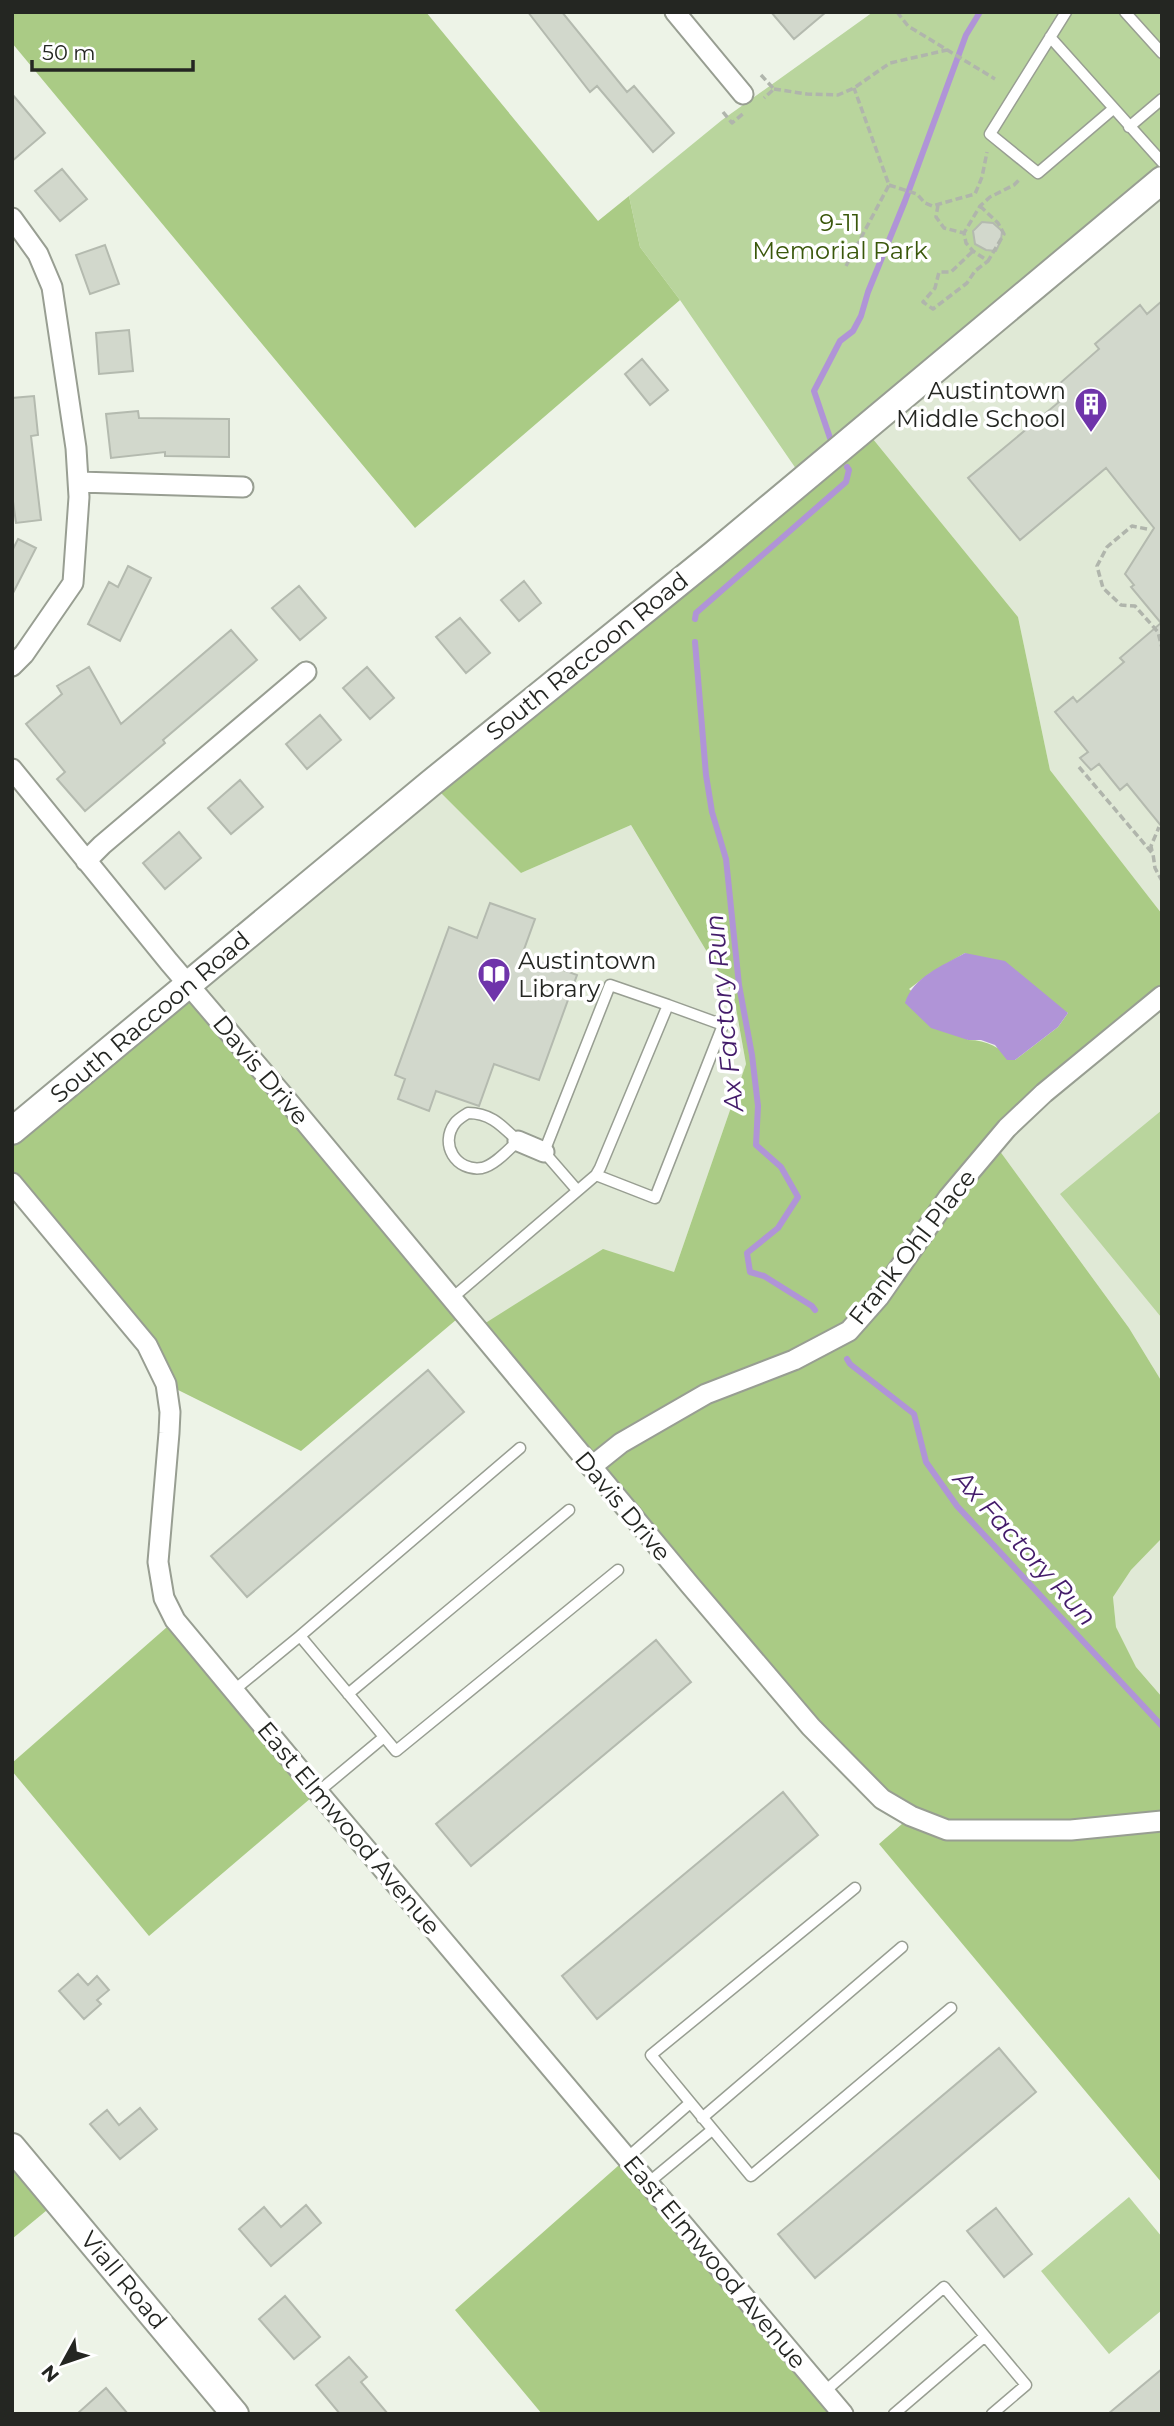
<svg xmlns="http://www.w3.org/2000/svg" width="1174" height="2426" viewBox="0 0 1174 2426" font-family="Montserrat,sans-serif">
<style>
.built{fill:#e0e9d6}
.green{fill:#b9d59d}
.forest{fill:#aacb85;fill-rule:evenodd}
.water{fill:#b094d7}
.lines{fill:none;stroke-linecap:round;stroke-linejoin:round}
.stream{stroke:#b094d7;stroke-width:6}
.building{fill:#d2d8cc;stroke:#b4baaf;stroke-width:2}
.lane-casing{stroke:#989e92;stroke-width:13}
.street-casing{stroke:#989e92;stroke-width:23}
.secondary-casing{stroke:#989e92;stroke-width:30}
.path{stroke:#b0b5ac;stroke-width:3.5;stroke-dasharray:7 3.5;stroke-linecap:butt}
.lane{stroke:#fff;stroke-width:10}
.street{stroke:#fff;stroke-width:19}
.secondary{stroke:#fff;stroke-width:26}
.labels{text-anchor:middle;dominant-baseline:central;stroke-width:7;stroke-linejoin:round;paint-order:stroke}
.park-label{font-size:24px;fill:#3a570b;stroke:#fff}
.poi-label{font-size:24px;fill:#242622;stroke:#fff;text-anchor:end}
.street-label{font-size:24px;fill:#242622;stroke:#fff}
.water-label{font-size:26px;font-style:italic;fill:#431b6a;stroke:#fff}
</style>
<rect width="100%" height="100%" fill="#edf3e7"/>
<!-- built -->
<path class="built" d="M1162,180v734l-112,-144 -32,-153 -154,-189z
M431,783l90,90 110,-48 103,172 12,67 -72,208 -198,57 -287,-345z
M1162,996v386l-33,-54 -135,-185z
M1162,1538v159l-26,-30 -20,-40 -3,-31 18,-26z"/>
<!-- green -->
<path class="green" d="M873,12h289v168l-359,299 -123,-179 -40,-53 -11,-51 93,-76z
M1162,1110v206l-1,1 -101,-123z
M1129,2197l33,40v73l-53,44 -68,-83z"/>
<!-- forest -->
<path class="forest" d="M12,12h414l172,209 31,-25 11,51 40,53 -265,228 -403,-485z
M864,428l154,189 32,153 112,144v82l-168,147 135,185 33,54v156l-31,32 -18,27 3,30 20,40 26,30v486l-283,-339 31,-27 -28,-18 -406,-470 127,-80 71,23 72,-208 -12,-67 -103,-172 -110,48 -90,-90zM965,953l103,60 -10,14 -43,33c-16,-12 -27,-20 -47,-20l-59,-51 20,-15z
M189,984l274,330 -162,137 -135,-67 -154,-201v-52z
M175,1620l143,172 -169,144 -137,-165v-8z
M12,2147l46,54 -46,38z
M627,2158l216,256h-301l-87,-104z"/>
<!-- water -->
<path class="water" d="M965,953l40,8 63,52 -10,14 -43,33h-8l-12,-15 -14,-5h-13l-37,-12 -26,-25c8,-26 37,-37 60,-50z"/>
<g class="lines">
<!-- stream -->
<path class="stream" d="M830,438l-16,-47 26,-50 13,-10 8,-15 7,-24 37,-91 61,-166 14,-23
M695,619l1,-6 150,-131 3,-12 -2,-3
M695,642l11,133 6,37 14,47 13,126 13,70 6,51 -2,39 25,22 17,30 -20,31 -31,25 3,19 14,4 48,30 3,4
M847,1359l3,5 64,50 12,48 31,44 205,220"/>
</g>
<!-- building -->
<path class="building" d="M528,12h34l65,80 7,-6 40,47 -21,19 -56,-66 -7,6z
M771,12h55l-32,27z
M12,94l33,39 -33,28z
M62,169l25,30 -27,22 -25,-30z
M982,222l11,1 9,8 -1,9 -5,11 -10,-1 -11,-6 -2,-13z
M105,245l14,39 -29,10 -14,-39z
M1162,301v526l-35,-43 -7,6 -21,-26 -8,6 -11,-12 8,-6 -33,-40 18,-15 4,5 47,-40 -4,-4 41,-35 -30,-36 3,-2 -9,-11 29,-46 -48,-60 -86,72 -52,-62 91,-76 -9,-10 49,-43 -4,-5 45,-39 7,9z
M129,330l4,41 -34,3 -3,-41z
M642,359l26,31 -18,15 -25,-31z
M34,396l4,39 -7,1 10,84 -25,3 -4,-29v-96z
M138,411l1,7 90,1v38l-64,-1v-4l-54,6 -5,-44z
M18,539l18,9 -24,47v-44z
M128,566l23,12 -31,63 -32,-17 21,-42 9,5z
M524,581l17,22 -22,18 -18,-21z
M299,586l27,32 -26,22 -28,-32z
M460,618l30,35 -24,20 -30,-36z
M231,630l26,30 -94,80 2,3 -80,68 -28,-32 8,-7 -39,-48 36,-30 -5,-8 32,-19 32,57z
M367,667l27,31 -24,21 -27,-31z
M320,715l21,25 -34,29 -21,-25z
M240,780l23,27 -32,27 -23,-26z
M179,832l22,26 -36,31 -22,-26z
M490,903l45,16 -13,36 55,20 -38,105 -45,-16 -15,42 -43,-15 -7,20 -31,-12 7,-20 -10,-4 54,-148 28,11z
M428,1370l36,42 -217,185 -36,-41z
M656,1640l35,42 -220,184 -35,-42z
M783,1792l35,43 -221,184 -35,-43z
M78,1974l10,11 9,-9 12,14 -12,10 4,4 -17,15 -25,-28z
M999,2048l37,44 -221,186 -37,-44z
M140,2108l17,21 -37,30 -30,-35 17,-14 12,15z
M306,2205l15,18 -50,43 -32,-37 25,-22 17,20z
M996,2208l36,46 -28,23 -37,-46z
M285,2296l35,41 -26,22 -35,-40z
M349,2357l18,20 -6,5 27,32h-48l-24,-29z
M1162,2369v45h-54z
M106,2388l22,26h-51z"/>
<g class="lines">
<defs>
<path id="lane" d="M1066,12l-76,122 48,39 75,-64
M1125,12l37,41
M1050,37l112,125
M1129,127l33,-28
M468,1113c23,0 34,13 50,28 -10,9 -23,24 -36,27 -26,4 -43,-24 -27,-45 3,-4 8,-7 13,-10z
M596,1175l59,23 68,-173 -55,-20
M451,1299l145,-124 4,-7 68,-163 -58,-20 -66,167 33,38
M520,1448l-220,188 96,115 222,-181
M233,1691l67,-55
M348,1694l221,-184
M318,1792l66,-55
M855,1888l-204,167 100,121 200,-168
M702,2118l200,-171
M627,2158l63,-55
M648,2183l64,-53
M824,2392l120,-105 82,98 -34,29
M894,2414l91,-78"/>
<path id="street" d="M675,12l68,82
M12,218l26,36 14,33 24,161 3,49 -6,86 -49,71 -12,12
M79,482l164,5
M12,769l157,193 112,131 409,492 121,142 71,72 29,17 36,14h124l91,-9
M86,861l16,-16 204,-173
M518,1141l26,11
M12,1183l135,162 19,39 4,28 -1,21 -11,129 6,36 11,22 143,172 525,622
M591,1467l30,-24 85,-49 88,-34 55,-29 30,-34 69,-99 59,-70 37,-35 118,-97"/>
<path id="secondary" d="M12,1131l419,-348 282,-228 449,-375
M12,2147l223,267"/>
</defs>
<!-- lane casing -->
<use href="#lane" class="lane-casing"/>
<!-- street casing -->
<use href="#street" class="street-casing"/>
<!-- secondary casing -->
<use href="#secondary" class="secondary-casing"/>
<!-- path -->
<path class="path" d="M897,12l11,14 87,53
M761,75l13,14 -10,9
M774,89l33,5 31,1 16,-7 36,-25 57,-13
M723,112l9,11 12,-10
M889,185l28,9 8,9 7,3 43,-12 7,-17 5,-25
M938,205l-2,12 8,11 20,5
M980,206l18,17 6,11 -16,27 -15,-10 -7,-8 -2,-10 16,-27 10,-9 24,-12 6,-6
M972,252l-21,20h-12l-4,16 -12,14 10,7 34,-26 8,-12 13,-10
M846,266l43,-81 -35,-97
M1147,529l-15,-3 -25,21 -10,19 6,22 18,17 14,1 23,26 4,16
M1079,767l74,87 2,14 7,13
M1152,851l-1,-5 8,-19"/>
<!-- lane -->
<use href="#lane" class="lane"/>
<!-- street -->
<use href="#street" class="street"/>
<!-- secondary -->
<use href="#secondary" class="secondary"/>
</g>
<!-- icons -->
<defs>
<symbol id="building-pin" viewBox="-11 -11 22 30"><path d="M0 17L-7.5 6A9.5 9.5 0 1 1 7.5 6Z" fill="#6f34aa" stroke="#fff"/><path d="M-4-6H4V6H1V3H-1V6H-4ZM-2.5-4.3h1.7v1.8h-1.7ZM.8-4.3h1.7v1.8H.8ZM-2.5-1h1.7V.8h-1.7ZM.8-1h1.7V.8H.8Z" fill="#fff"/></symbol>
<symbol id="library-pin" viewBox="-11 -11 22 30"><path d="M0 17L-7.5 6A9.5 9.5 0 1 1 7.5 6Z" fill="#6f34aa" stroke="#fff"/><path d="M-6-4Q-3-5.5-.7-3.5V5Q-3 3-6 4ZM6-4Q3-5.5 .7-3.5V5Q3 3 6 4Z" fill="#fff"/></symbol>
</defs>
<g fill-rule="evenodd">
<use href="#building-pin" x="1072" y="385" width="38" height="52"/>
<use href="#library-pin" x="475" y="955" width="38" height="52"/>
</g>
<g class="labels">
<!-- park labels -->
<g class="park-label">
<text x="840" y="222">9-11<tspan x="840" dy="28">Memorial Park</tspan></text>
</g>
<!-- poi labels -->
<g class="poi-label">
<text x="1066" y="390">Austintown<tspan x="1066" dy="28">Middle School</tspan></text>
<text x="518" y="960" text-anchor="start">Austintown<tspan x="518" dy="28">Library</tspan></text>
</g>
<!-- street labels -->
<g class="street-label">
<text transform="translate(587 656) rotate(-39)">South Raccoon Road</text>
<text transform="translate(150 1017) rotate(-40)">South Raccoon Road</text>
<text transform="translate(261 1070) rotate(50)">Davis Drive</text>
<text transform="translate(912 1247) rotate(-52)">Frank Ohl Place</text>
<text transform="translate(623 1506) rotate(50)">Davis Drive</text>
<text transform="translate(349 1828) rotate(50)">East Elmwood Avenue</text>
<text transform="translate(715 2262) rotate(50)">East Elmwood Avenue</text>
<text transform="translate(124 2280) rotate(50)">Viall Road</text>
</g>
<!-- water labels -->
<g class="water-label">
<text transform="translate(724 1013) rotate(-96)">Ax Factory Run</text>
<text transform="translate(1025 1548) rotate(48)">Ax Factory Run</text>
</g>
</g>
<!-- border -->
<rect width="1174" height="2426" fill="none" stroke="#242622" stroke-width="28"/>
<!-- north arrow -->
<g transform="translate(63 2363) rotate(230)" stroke="#ffffff" stroke-width="5" paint-order="stroke">
<path d="M0-5L12 26L0 18L-12 26Z" fill="#242622"/>
<text y="-10" font-size="19" font-weight="bold" text-anchor="middle" fill="#242622">N</text>
</g>
<!-- scale -->
<path d="M32 60v10h161v-10" fill="none" stroke="#242622" stroke-width="3.5"/>
<text x="42" y="60" font-size="21" fill="#242622" stroke="#ffffff" stroke-width="5" paint-order="stroke">50 m</text>
</svg>
